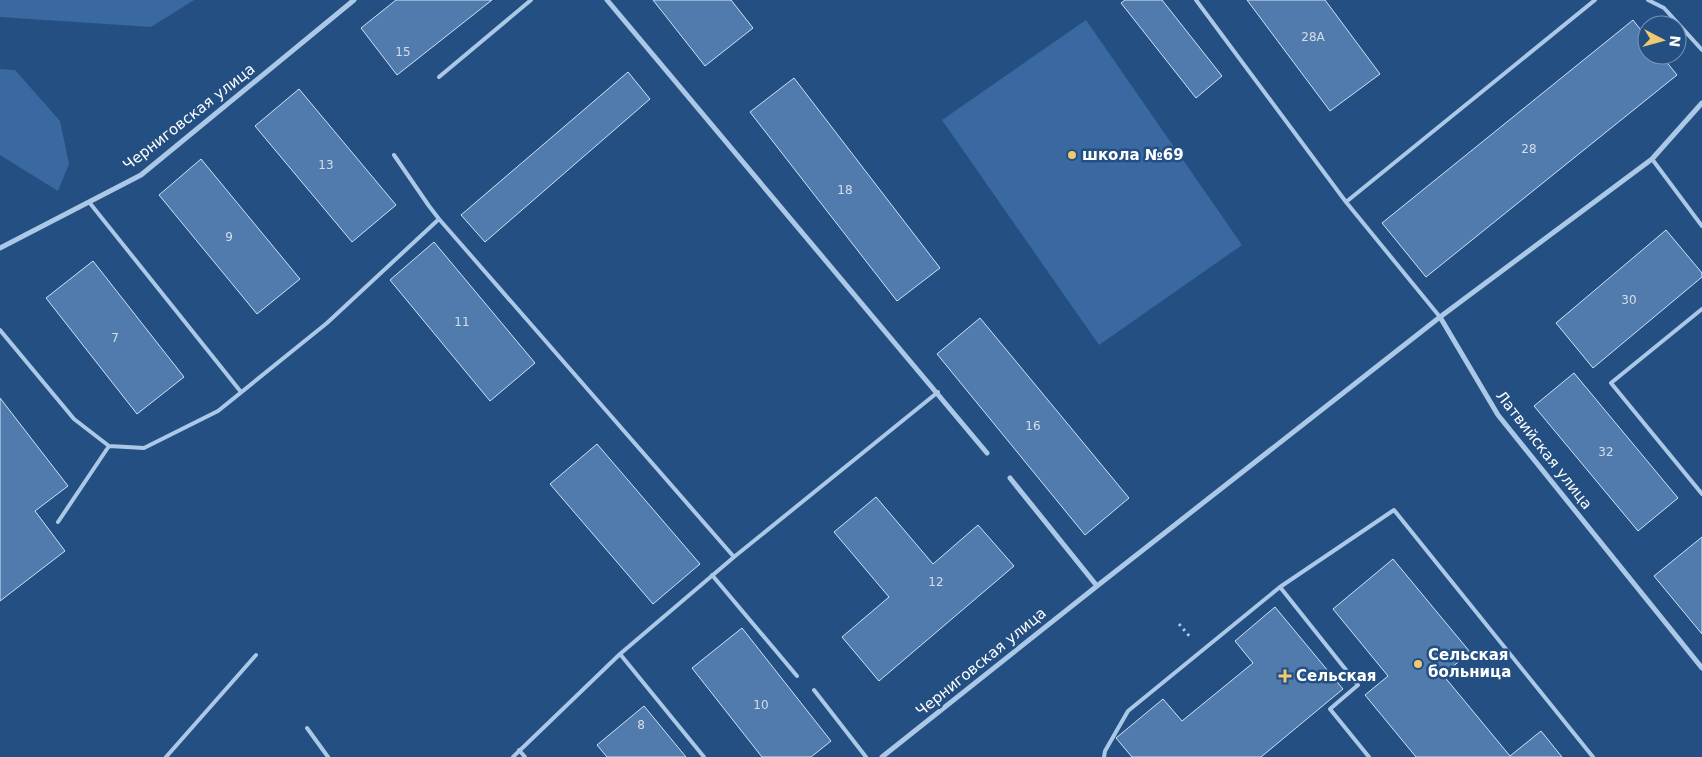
<svg xmlns="http://www.w3.org/2000/svg" width="1702" height="757" viewBox="0 0 1702 757" font-family="'DejaVu Sans',sans-serif">
<style>
.green{fill:#3969a0}
.building{fill:#517bac;stroke:#d0e2f6}
.lines{fill:none;stroke-linecap:round;stroke-linejoin:round}
.path{stroke:#acc8e7;stroke-width:3;stroke-dasharray:2.5 4;stroke-linecap:butt}
.lane{stroke:#acc8e7;stroke-width:4}
.street{stroke:#acc8e7;stroke-width:5}
.poi-dot{fill:#f1c970;stroke:#244f82;stroke-width:2}
.labels{text-anchor:middle;dominant-baseline:central;stroke-width:5;stroke-linejoin:round;paint-order:stroke}
.number-label{font-size:12px;fill:#d4deea}
.street-label{font-size:15px;fill:#fff;stroke:#244f82}
.poi-label{font-size:15px;font-weight:bold;fill:#fff;stroke:#244f82;text-anchor:start}
</style>
<rect width="100%" height="100%" fill="#244f82"/>
<!-- green -->
<path class="green" d="M0,0h194l-43,27 -151,-10z
M1086,20l156,225 -143,100 -157,-225z
M0,69l15,1 45,51 9,43 -11,27 -58,-36z"/>
<!-- building -->
<path class="building" d="M396,0h96l-95,75 -36,-47z
M653,0h78l22,28 -48,38z
M1125,0h37l60,76 -26,22 -75,-95z
M1247,0h78l55,74 -50,37z
M1633,20l14,18v17h14l16,20 -251,202 -44,-54z
M628,72l22,27 -165,143 -24,-27z
M794,78l146,190 -43,33 -147,-189z
M299,89l97,116 -44,37 -97,-116z
M201,159l99,120 -43,35 -98,-119z
M1666,230l36,43v4l-109,91 -37,-45z
M434,242l101,121 -45,38 -100,-121z
M93,261l91,116 -47,37 -91,-116z
M980,318l149,180 -44,37 -148,-181z
M1574,373l104,125 -40,33 -104,-125z
M0,398l68,88 -33,25 30,40 -65,50z
M597,444l103,120 -47,40 -103,-120z
M876,497l57,67 45,-39 36,41 -135,115 -37,-44 47,-40 -55,-65z
M1702,537v97l-48,-58z
M1393,559l77,93 -27,23 67,81 31,-25 21,26h-146l-51,-62 23,-19 -55,-67z
M1275,607l68,82 -82,68h-129l-16,-19 47,-39 19,22 71,-58 -18,-22z
M742,628l89,113 -20,16h-49l-70,-89z
M644,706l42,51h-79l-10,-12z"/>
<g class="lines">
<!-- path -->
<path class="path" d="M1179,624l12,14"/>
<!-- lane -->
<path class="lane" d="M1196,0l150,202 94,115
M1648,0l16,8 38,42
M439,77l92,-77
M394,155l35,51 10,13 295,338
M1652,159l50,67
M89,202l152,190
M1346,202l249,-202
M1702,309l-91,74 91,111
M0,330l74,89 35,27 35,2 74,-37 109,-88 112,-104
M58,522l51,-76
M712,575l85,101
M1280,587l78,98 -28,24 39,48
M620,654l84,103
M814,690l52,67
M307,728l21,29
M519,750l6,7
M166,757l90,-102
M513,757l107,-103 114,-97 204,-165
M1104,757l1,-6 23,-40 152,-124 114,-77 199,247"/>
<!-- street -->
<path class="street" d="M607,0l380,453
M0,248l141,-73 213,-175
M1440,317l58,98 204,253
M1010,478l87,108 343,-269 212,-158 50,-56
M882,757l215,-171"/>
</g>
<!-- markers -->
<g class="poi-dot">
<circle cx="1072" cy="155" r="5"/>
<circle cx="1418" cy="664" r="5"/>
<path d="M1282.5 668.5h5v5h5v5h-5v5h-5v-5h-5v-5h5z"/>
</g>
<g class="labels">
<!-- number labels -->
<g class="number-label">
<text x="1313" y="37">28А</text>
<text x="403" y="52">15</text>
<text x="1529" y="149">28</text>
<text x="326" y="165">13</text>
<text x="845" y="190">18</text>
<text x="229" y="237">9</text>
<text x="1629" y="300">30</text>
<text x="462" y="322">11</text>
<text x="115" y="338">7</text>
<text x="1033" y="426">16</text>
<text x="1606" y="452">32</text>
<text x="936" y="582">12</text>
<text x="761" y="705">10</text>
<text x="641" y="725">8</text>
</g>
<!-- street labels -->
<g class="street-label">
<text transform="translate(189 117) rotate(-38)">Черниговская улица</text>
<text transform="translate(1544 450) rotate(52)">Латвийская улица</text>
<text transform="translate(981 662) rotate(-39)">Черниговская улица</text>
</g>
<!-- poi labels -->
<g class="poi-label">
<text x="1082" y="155">школа №69</text>
<text x="1428" y="655">Сельская<tspan x="1428" dy="17">больница</tspan></text>
<text x="1296" y="676">Сельская</text>
</g>
</g>
<!-- north arrow -->
<g transform="translate(1662 40) rotate(96)"><circle r="24" fill="#244f82" stroke="#7c95b4"/>
<path d="M0-4L9 19L0 12L-9 19Z" fill="#f1c970"/>
<text y="-8" font-size="14" font-weight="bold" text-anchor="middle" fill="#ffffff">N</text>
</g>
</svg>
